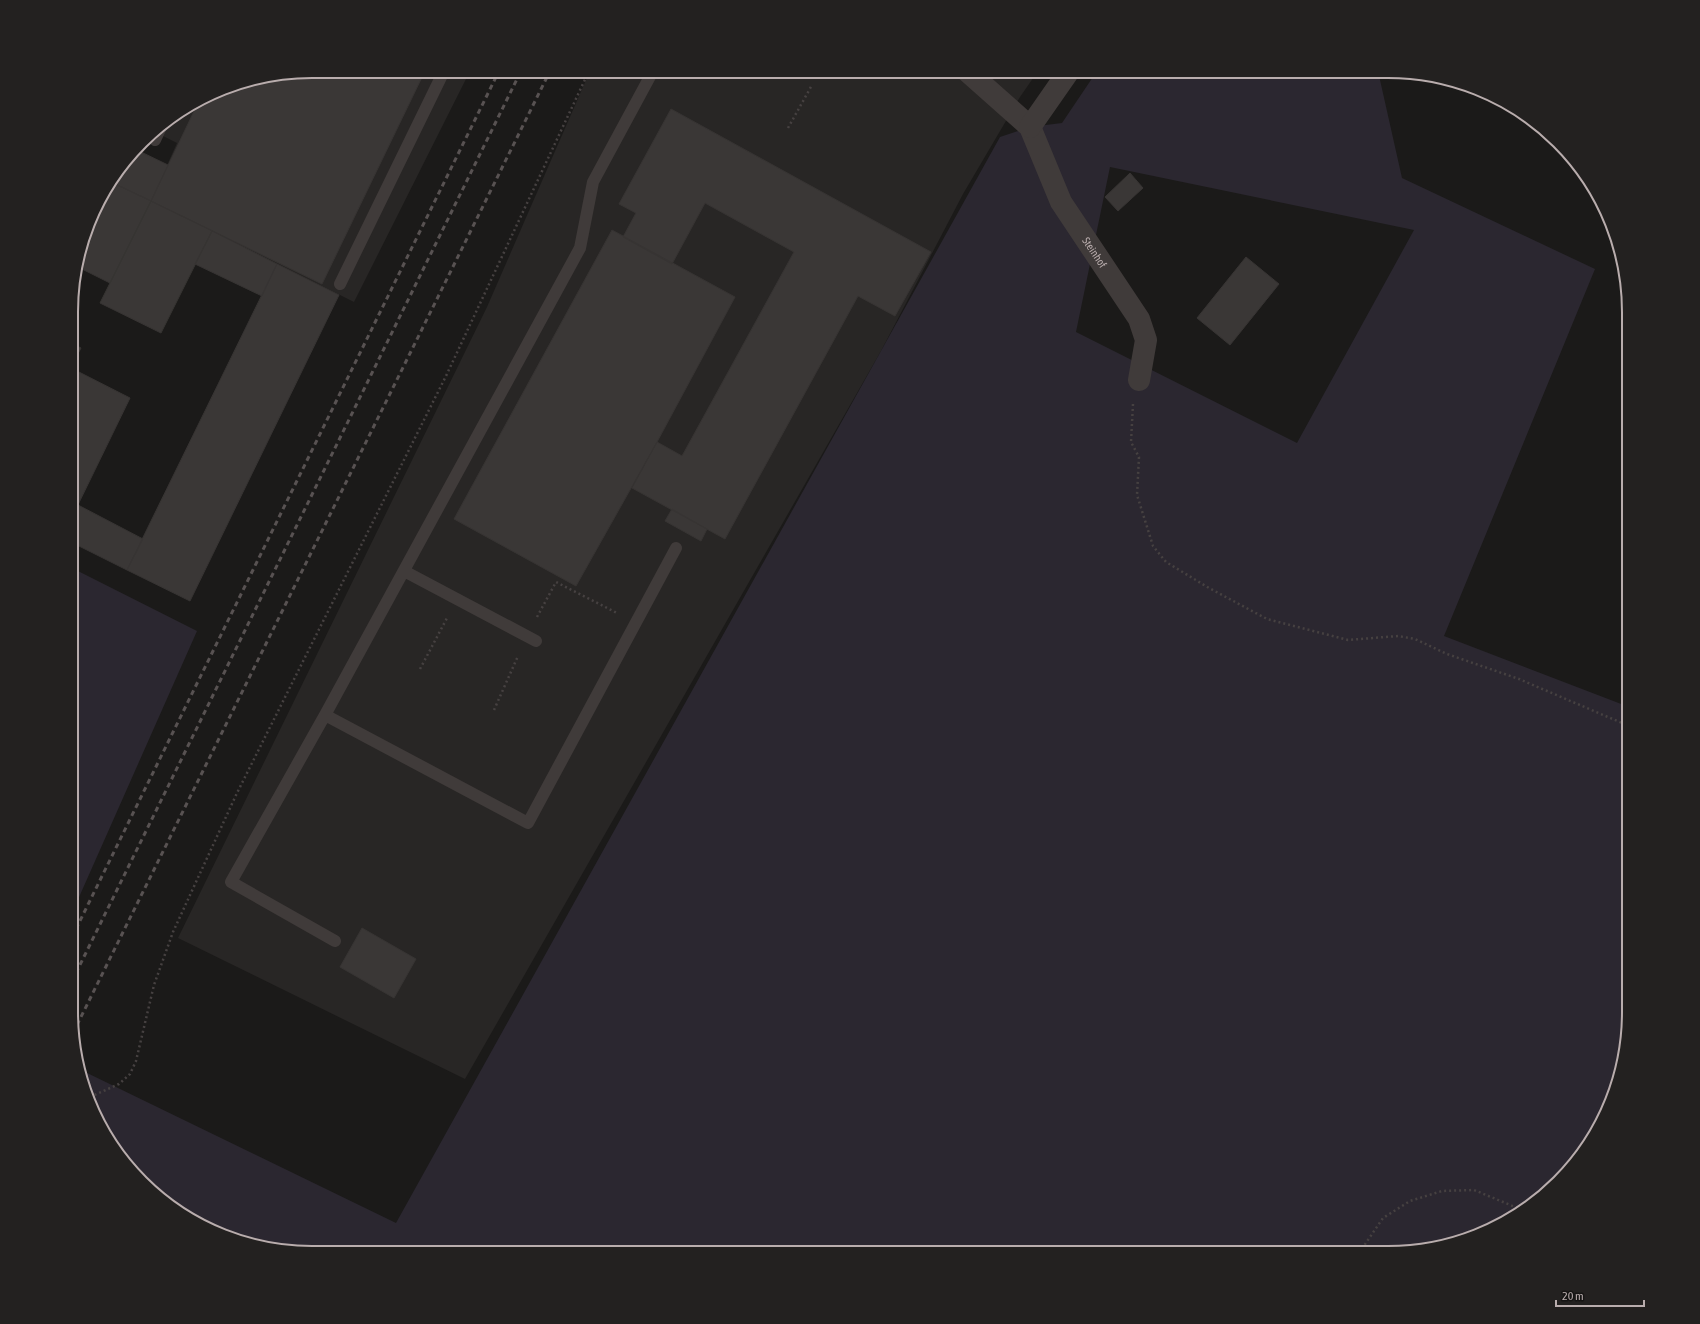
<svg xmlns="http://www.w3.org/2000/svg" width="1700" height="1324" viewBox="0 0 1700 1324" font-family="'Asap Condensed',sans-serif">
<style>
.built{fill:#282625}
.green{fill:#2b2730;fill-rule:evenodd}
.building{fill:#3a3736;stroke:#373433}
.lines{fill:none;stroke-linecap:round;stroke-linejoin:round}
.path{stroke:#464141;stroke-width:2.5;stroke-dasharray:2 3;stroke-linecap:butt}
.service{stroke:#403b3a;stroke-width:12}
.minor{stroke:#403b3a;stroke-width:22}
.rail{stroke:#585252;stroke-width:3;stroke-dasharray:5 4;stroke-linecap:butt}
.labels{text-anchor:middle;dominant-baseline:central;stroke-width:3.5;stroke-linejoin:round;paint-order:stroke}
.street-label{font-size:11px;fill:#b9adad;stroke:#161514}
.rim{fill:none;stroke:#b9adad;stroke-width:2}
</style>
<rect width="100%" height="100%" fill="#1b1a19"/>
<!-- built -->
<path class="built" d="M312,71h158l-116,231 -203,-101 26,-58 -24,-12 81,-47z
M590,71h448l-18,26 -57,97 -82,157 -416,728 -287,-141 309,-631z"/>
<!-- green -->
<path class="green" d="M1097,71h281l24,107 193,91 -151,367 185,71 -1,321 -17,77 -42,66 -74,57 -59,20 -48,5 -1092,-1 -76,-17 -67,-42 -57,-74 -13,-48 313,152 604,-1086 30,-10 32,-4zM1110,167l304,63 -117,213 -221,-111z
M72,568l125,63 -125,282z"/>
<!-- building -->
<path class="building" d="M312,71h9l6,3 2,-3h96l-103,213 -171,-83 46,-96 37,-21z
M1017,71h14l-5,7z
M671,109l260,143 -36,64 -37,-20 -133,243 -93,-51 25,-46 25,14 112,-204 -89,-49 -33,61 -49,-27 13,-24 -17,-9z
M137,150l31,15 -17,36 -40,-19z
M1130,173l13,15 -25,23 -13,-14z
M111,182l40,19 -41,82 -32,-16 25,-75z
M151,201l61,30 -51,102 -61,-30z
M612,230l123,67 -78,145 -81,144 -122,-67z
M212,231l65,33 -15,32 -67,-32z
M1246,257l33,27 -49,61 -33,-27z
M277,264l62,31 -149,306 -63,-31z
M73,344l8,4 -8,15z
M73,369l57,29 -57,117z
M78,505l65,34 -16,31 -54,-27v-28z
M672,509l35,20 -6,12 -36,-20z
M362,928l54,31 -22,39 -54,-31z"/>
<g class="lines">
<!-- path -->
<path class="path" d="M788,128l24,-43
M1133,404l-2,38 8,15 -2,38 16,51 13,16 43,26 58,31 81,21 50,-4 17,3 32,15 72,25 110,47
M537,617l19,-35 61,31
M420,669l27,-51
M494,710l24,-54
M90,1097l29,-13 11,-10 6,-13 18,-76 19,-53 64,-139 209,-417 143,-305
M1359,1253l24,-35 27,-17 32,-10 32,-1 46,19"/>
<!-- service -->
<path class="service" d="M155,140l7,-15
M340,284l104,-213
M404,571l132,70
M325,715l203,108 148,-275
M335,941l-104,-59 94,-167 255,-467 13,-66 60,-111"/>
<!-- minor -->
<g class="minor">
<path id="s1" d="M967,71l63,56 31,75 78,117 7,21 -7,40"/>
<path d="M1030,127l39,-56"/>
</g>
<!-- rail -->
<path class="rail" d="M72,937l427,-866
M72,981l449,-910
M73,1033l477,-962"/>
</g>
<g class="labels">
<!-- street labels -->
<g class="street-label">
<text stroke="none"><textPath href="#s1" startOffset="226">Steinhof</textPath></text>
</g>
</g>
<!-- crop -->
<path d="M0 0H1700V1324H0ZM312 78H1388A234 234 0 0 1 1622 312V1012A234 234 0 0 1 1388 1246H312A234 234 0 0 1 78 1012V312A234 234 0 0 1 312 78Z" fill="#232120" fill-rule="evenodd"/>
<path class="rim" d="M312 78H1388A234 234 0 0 1 1622 312V1012A234 234 0 0 1 1388 1246H312A234 234 0 0 1 78 1012V312A234 234 0 0 1 312 78Z"/>
<!-- scale -->
<path d="M1556 1300v6h88v-6" fill="none" stroke="#b9adad" stroke-width="2"/>
<text x="1562" y="1300" font-size="12" fill="#b9adad" stroke="#161514" stroke-width="3" paint-order="stroke">20 m</text>
</svg>
